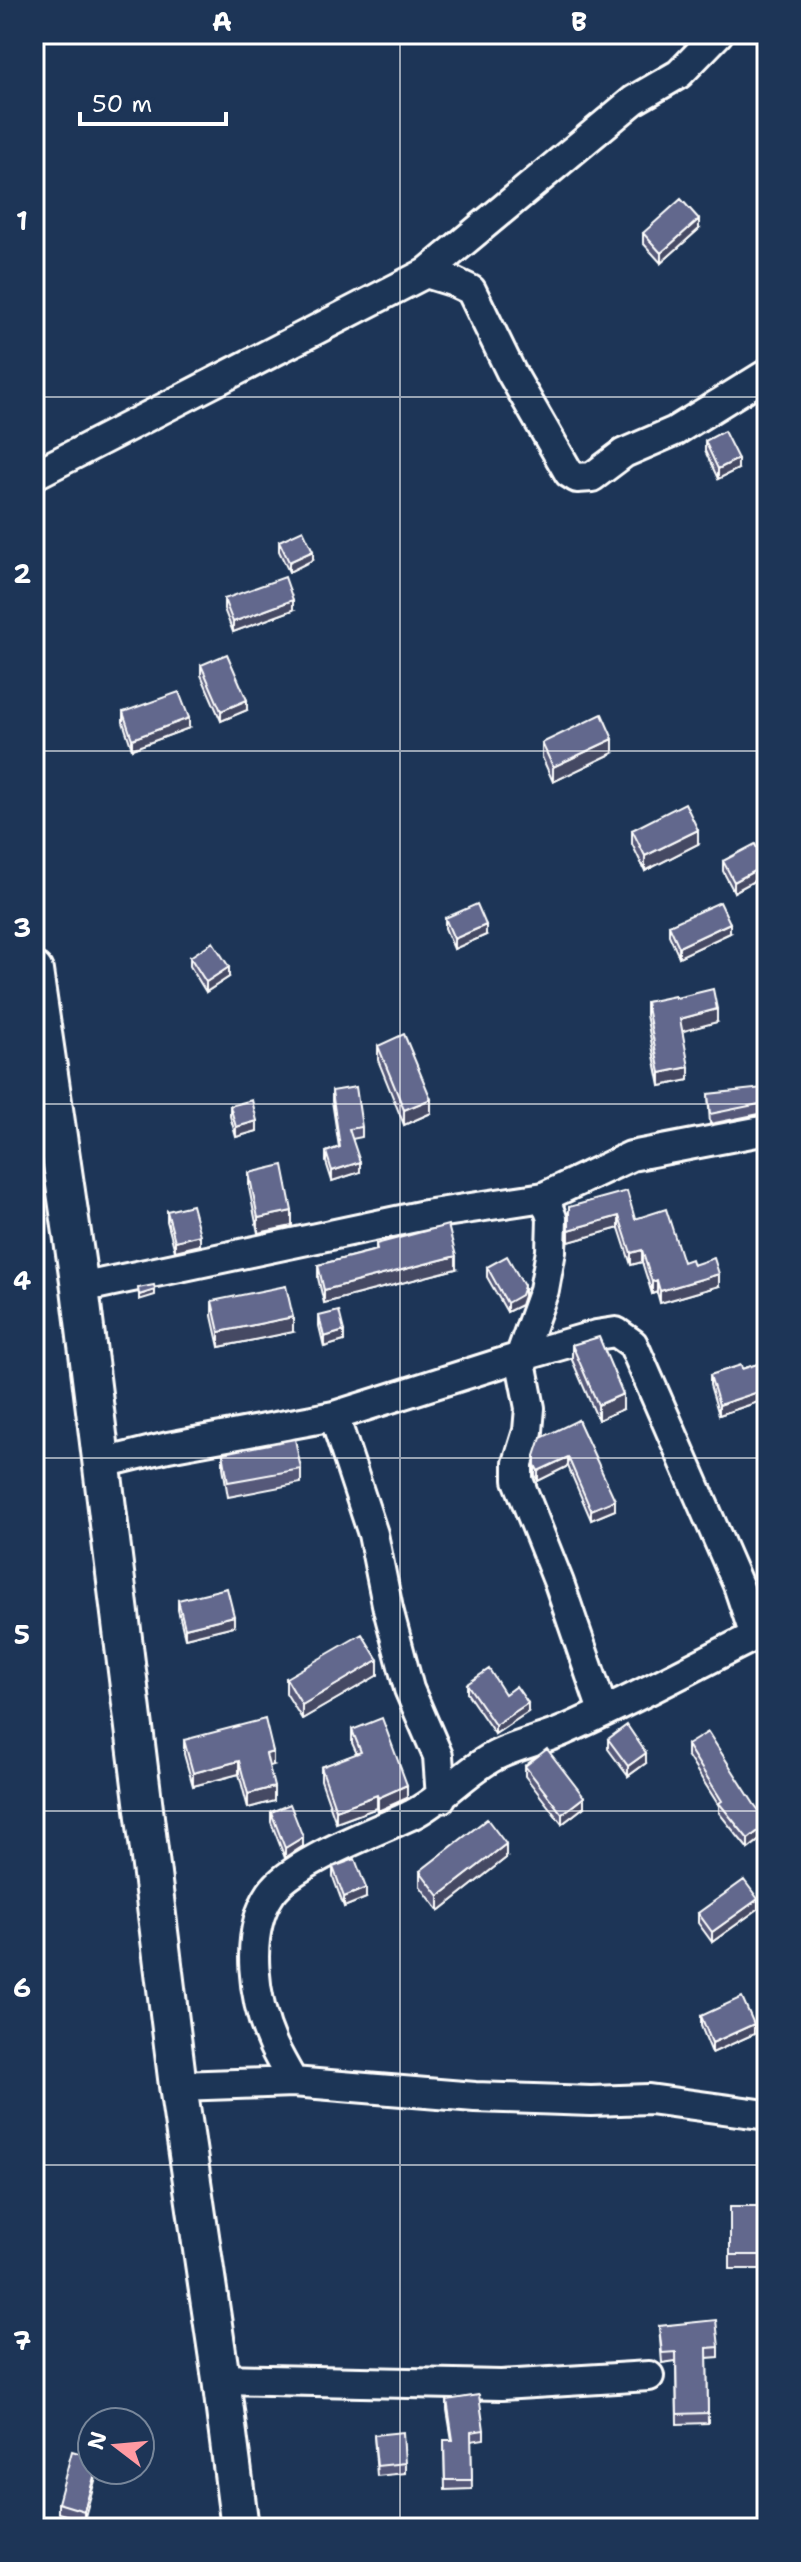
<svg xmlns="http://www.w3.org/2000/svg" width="801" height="2562" viewBox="0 0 801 2562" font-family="'Shantell Sans',sans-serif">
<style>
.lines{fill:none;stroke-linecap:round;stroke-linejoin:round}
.minor-casing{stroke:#fff;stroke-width:34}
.major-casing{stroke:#fff;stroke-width:42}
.minor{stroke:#1d3557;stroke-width:28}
.major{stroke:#1d3557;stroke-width:36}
.wall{fill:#545979;stroke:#fff;stroke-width:2}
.shaded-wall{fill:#454863;stroke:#fff;stroke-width:2}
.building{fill:#62678d;stroke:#fff;stroke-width:2}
.grid{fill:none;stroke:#fff;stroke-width:2;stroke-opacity:0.55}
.neatline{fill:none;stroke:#fff;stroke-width:3}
.grid-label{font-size:26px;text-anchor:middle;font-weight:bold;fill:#fff}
</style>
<rect width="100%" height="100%" fill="#1d3557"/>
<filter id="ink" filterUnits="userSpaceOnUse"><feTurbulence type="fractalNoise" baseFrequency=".0125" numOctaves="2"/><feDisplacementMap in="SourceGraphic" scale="16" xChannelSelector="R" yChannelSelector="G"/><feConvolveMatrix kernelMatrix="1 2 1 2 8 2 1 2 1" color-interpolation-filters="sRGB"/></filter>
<g filter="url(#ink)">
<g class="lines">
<defs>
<path id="minor" d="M426,273l26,8 19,9 40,82 58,101 8,5 15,-1 32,-24 51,-22 92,-57
M34,475l392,-202 208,-173 45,-26 39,-40
M544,1197l8,21 -1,33 -7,39 -24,67 10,51 -2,23 -10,32v17l41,103 44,128
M80,1288l345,-73 119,-18 87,-41 136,-26
M334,1416l39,118 15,75 21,80 29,67 3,42
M103,1463l65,-16 166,-31 186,-59 76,-22 20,-3 17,12 105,241 17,51
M293,2082c-7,-12 -14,-24 -20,-37 -19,-43 -30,-111 -2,-152 22,-32 105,-61 142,-79 29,-15 50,-40 78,-56 23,-13 50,-17 74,-28 65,-28 127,-63 190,-94l12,-2
M178,2086l115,-4 182,15 116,4 58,-2 118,16
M221,2379l280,6 148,-9"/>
<path id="major" d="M34,971l46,317 98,798 43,293 19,149"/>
</defs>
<!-- minor casing -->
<use href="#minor" class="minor-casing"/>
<!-- major casing -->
<use href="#major" class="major-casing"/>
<!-- minor -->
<use href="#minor" class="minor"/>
<!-- major -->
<use href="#major" class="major"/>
</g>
<!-- wall -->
<path class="wall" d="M699,229l-38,34 -18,-20v-10z
M705,441l33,28 -20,10 -13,-28z
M279,541l34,19 -24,12 -10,-21z
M224,599l69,11 -60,22 -9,-23z
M201,665l46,45 -26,11 -20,-46z
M123,712l66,16 -57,21 -9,-27z
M542,743l71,10 -60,29 -11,-25z
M632,830l66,14 -53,27 -13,-27z
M723,861l42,14 -31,17 -11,-21z
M445,918l41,17 -32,14 -9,-21z
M669,925l61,8 -51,24 -10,-22z
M190,957l39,20 -23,15 -16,-26z
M676,998l41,24 -35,9 7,49 -29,6 -14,-71v-13z
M378,1046l53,67 -27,12 -26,-65z
M332,1091l30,36v10l-10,2 8,33 -28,9 -6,-19v-10l13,-5 -7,-46z
M708,1094l56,9v10l-54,11z
M230,1106l27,25 -21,6 -6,-21z
M249,1173l43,53 -34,7 -9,-45z
M569,1207l66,12 48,43 10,3 26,21 -59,17 -3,-11 -5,2 -10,-32 -11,3 -12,-37 -50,14z
M167,1211l33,34 -25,6 -8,-30z
M376,1244l80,25 -132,34 -6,-25v-13l58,-15z
M487,1267l37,29 -3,9 -14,7 -20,-35z
M212,1301l81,31 -74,15 -7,-31z
M319,1316l25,25 -20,6 -5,-21z
M572,1345l51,64 -25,11 -26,-60z
M767,1361v60l-6,-20 -42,14 -9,-30v-10l32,-6z
M578,1420l37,90 -24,10 -23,-54 -30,15 -3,-6v-19z
M223,1453l78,16v14l-73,14 -5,-30z
M178,1600l56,26 -49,12 -7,-28z
M378,1675l-76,44 -16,-26v-15z
M467,1684l61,28 -33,22 -28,-41z
M352,1730l55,68 -29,13 -1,-3 -41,15 -15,-43v-13l36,-13 -5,-11z
M608,1739l38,24 -18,13 -20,-27z
M184,1740l89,25 -4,1 5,35 -26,7 -9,-34 -46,12 -9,-32z
M687,1745l80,76v13l-19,15 -29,-36v-7l-32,-51z
M525,1766l59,41 -22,17 -37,-48z
M271,1812l32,34 -18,12 -14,-36z
M506,1858l-67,53 -19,-25v-15z
M333,1867l33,31 -22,9 -11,-30z
M758,1909l-46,33 -14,-19v-10z
M701,2016l53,18 -42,19 -11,-27z
M767,2169v21l-4,-10v-10z
M730,2206h36v63h-36z
M659,2326l60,21v10l-12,1 1,65 -31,1 -1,-63 -14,2z
M447,2400l37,30v9l-13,2 1,48 -27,1 -1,-50h8l-5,-30z
M374,2435l31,28v10l-28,3z
M92,2457l-8,63 -26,-7v-10z"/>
<!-- shaded-wall -->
<path class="shaded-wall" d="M699,219v10l-38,34v-10z
M738,459v10l-20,10v-10z
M313,551v9l-24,12v-10z
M293,600v10l-60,22v-10z
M247,700v10l-26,11v-10z
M189,718v10l-57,21v-10z
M613,739v14l-60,29v-15z
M698,830v14l-53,27v-15z
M765,865v10l-31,17v-10z
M730,923v10l-51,24v-10z
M486,925v10l-32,14v-10z
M229,967v10l-23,15v-10z
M717,1009v13l-37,10v-13z
M689,1067v13l-29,6v-13z
M431,1099v14l-27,12v-15z
M257,1121v10l-21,6v-10z
M360,1162v10l-28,9v-10z
M292,1211v15l-34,7v-15z
M619,1216v12l-50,14v-12z
M200,1235v10l-25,6v-10z
M642,1250v12l-11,3v-12z
M456,1256v13l-132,34v-13z
M719,1274v12l-59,17v-12z
M657,1280v12l-5,2v-12z
M524,1286v10l-3,9 -14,7v-9z
M155,1290v5l-16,5v-5z
M293,1317v15l-74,15v-15z
M344,1331v10l-20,6v-10z
M761,1391v10l-42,14v-10z
M623,1394v15l-25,11v-15z
M568,1457v9l-30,15v-10z
M615,1500v10l-24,10v-10z
M234,1616v10l-49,12v-10z
M378,1660v15l-76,44v-14z
M528,1703v9l-33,22v-9z
M273,1752v13l-7,2v-13z
M646,1753v10l-18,13v-10z
M239,1761v13l-46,12v-13z
M407,1785v13l-29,13v-13z
M274,1787v14l-26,7v-14z
M377,1795v13l-41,15v-13z
M584,1797v10l-22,17v-10z
M767,1824v10l-19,15v-10z
M303,1837v9l-18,12v-10z
M506,1844v14l-67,53v-15z
M366,1888v10l-22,9v-10z
M758,1899v10l-46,33v-10z
M754,2024v10l-42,19v-10z
M96,2470h2l-14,50v-9z"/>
<!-- building -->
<path class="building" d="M681,199l18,20 -38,34 -18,-20z
M724,431l14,28 -20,10 -13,-28z
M303,530l10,21 -24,11 -10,-21z
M285,577l8,23 -60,22 -9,-23z
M227,654l20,46 -26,11 -20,-46z
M179,692l10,26 -57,21 -9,-27z
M602,714l11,25 -60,28 -11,-24z
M685,803l13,27 -53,26 -13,-26z
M755,844l10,21 -31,17 -11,-21z
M720,902l10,21 -51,24 -10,-22z
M477,904l9,21 -32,14 -9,-21z
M213,942l16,25 -23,15 -16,-25z
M713,989l4,20 -37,10 9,48 -29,6 -14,-71 29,-6 1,2z
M404,1034l27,65 -27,11 -26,-64z
M356,1087l6,40 -13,2 11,33 -28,9 -6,-19 14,-5 -8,-56z
M763,1088l1,15 -54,11 -2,-20z
M252,1100l5,21 -21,6 -6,-21z
M283,1165l9,46 -34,7 -9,-45z
M627,1191l8,28 31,-10 17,53 8,-3 2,6 21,-7 5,16 -59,17 -3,-11 -5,2 -10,-32 -11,3 -12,-37 -50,14v-23z
M192,1205l8,30 -25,6 -8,-30z
M448,1225l8,31 -132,34 -6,-25 59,-15 -1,-6z
M507,1256l17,30 -3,9 -14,8 -20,-36z
M154,1285l1,5 -16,5 -1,-7z
M286,1286l7,31 -74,15 -7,-31z
M339,1311l5,20 -20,6 -5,-21z
M599,1337l24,57 -25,11 -26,-60z
M767,1361v50l-6,-20 -42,14 -9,-30 31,-10 1,4z
M578,1420l37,80 -24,10 -23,-53 -30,14 -3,-6v-9l6,-18z
M295,1439l6,30 -73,13 -5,-29z
M227,1588l7,28 -49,12 -7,-28z
M362,1634l16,26 -76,45 -16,-27z
M489,1669l16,25 11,-8 12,17 -33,22 -28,-41z
M382,1718l25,67 -29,13 -1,-3 -41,15 -15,-43 40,-15 -9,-22z
M265,1719l8,33 -7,2 8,33 -26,7 -9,-33 -46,12 -9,-33z
M627,1725l19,28 -18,13 -20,-27z
M708,1732l46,72 13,17v3l-19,15 -29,-36 3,-2 -35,-56z
M547,1749l37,48 -22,17 -37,-48z
M290,1804l13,33 -18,11 -14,-36z
M487,1819l19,25 -67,52 -19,-25z
M355,1859l11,29 -22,9 -11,-30z
M744,1880l14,19 -46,33 -14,-19z
M742,1997l12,27 -42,19 -11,-27z
M767,2169v12l-4,-11z
M730,2206h36v49h-36z
M716,2320l3,27 -12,1 1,65 -31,1 -1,-62 -14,1 -3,-27z
M479,2395l5,35 -13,2 1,48h-27l-1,-40h9l-6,-40z
M403,2432l2,31 -28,3 -3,-31z
M72,2451l20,6v13h4l-12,41 -26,-8z"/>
</g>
<!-- grid -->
<path class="grid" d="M400,34v2494M34,397h733M34,751h733M34,1104h733M34,1458h733M34,1811h733M34,2165h733"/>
<!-- margin -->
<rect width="801" height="2562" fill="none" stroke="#1d3557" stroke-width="88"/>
<!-- north arrow -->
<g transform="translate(116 2446) rotate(286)"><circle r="38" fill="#1d3557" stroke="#77869a" stroke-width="2"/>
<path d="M0-6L14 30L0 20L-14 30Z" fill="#ff9aa2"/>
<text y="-12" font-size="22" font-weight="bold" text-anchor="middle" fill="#ffffff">N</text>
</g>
<!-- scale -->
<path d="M80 112v12h146v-12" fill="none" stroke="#ffffff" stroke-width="4"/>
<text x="92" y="112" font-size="24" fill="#ffffff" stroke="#1d3557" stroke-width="6" paint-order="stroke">50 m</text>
<rect x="44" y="44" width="713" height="2474" class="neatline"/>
<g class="grid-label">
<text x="222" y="31">A</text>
<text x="579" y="31">B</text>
<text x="22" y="230">1</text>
<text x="22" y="583">2</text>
<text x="22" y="937">3</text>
<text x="22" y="1290">4</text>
<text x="22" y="1644">5</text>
<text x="22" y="1997">6</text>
<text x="22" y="2350">7</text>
</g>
</svg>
